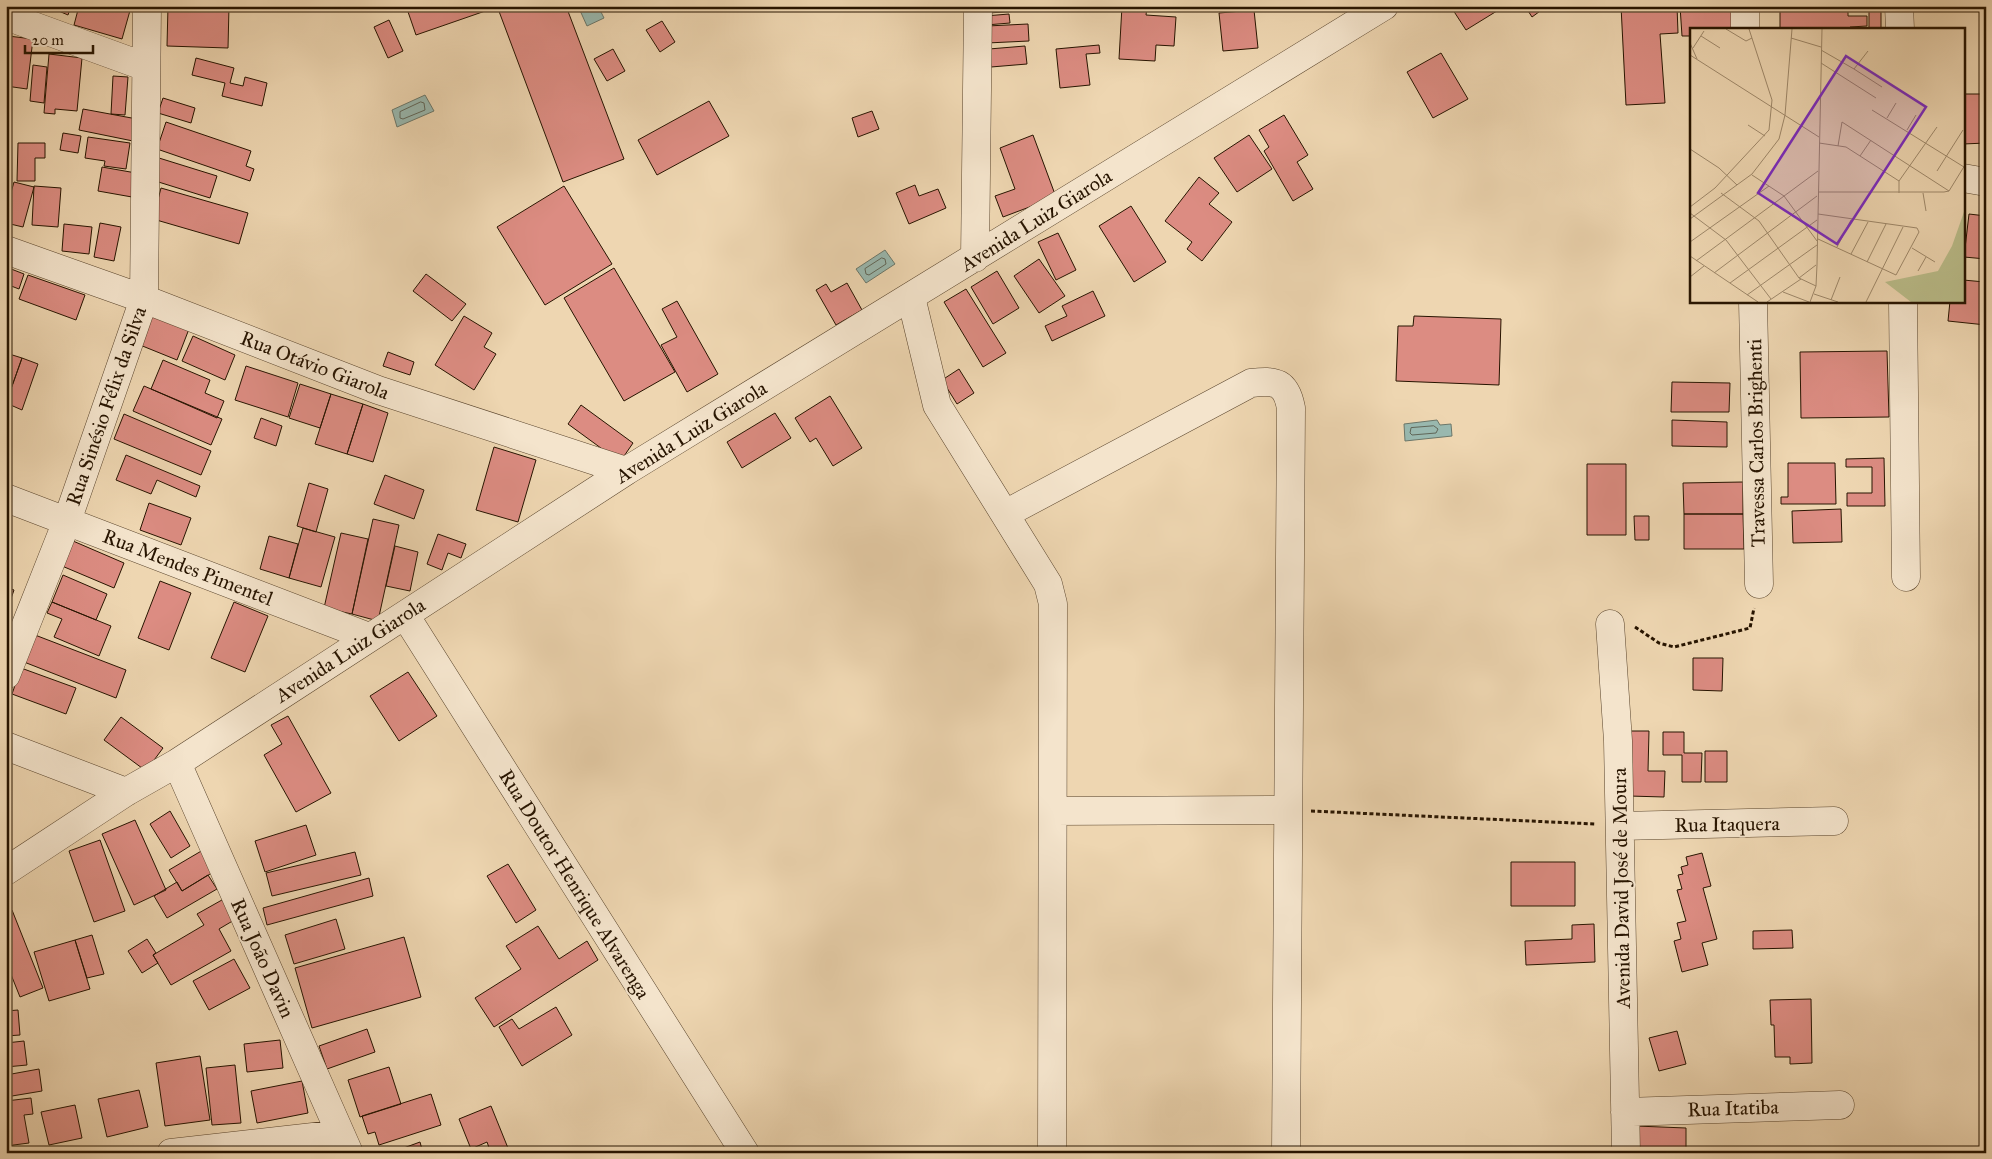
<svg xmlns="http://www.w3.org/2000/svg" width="1992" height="1159" viewBox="0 0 1992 1159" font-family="'IM FELL Great Primer',serif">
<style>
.water{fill:#99b9b0;stroke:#6b776a}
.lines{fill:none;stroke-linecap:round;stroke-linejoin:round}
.shore{stroke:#606658;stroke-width:1}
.building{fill:#dc8c82;stroke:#271400}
.minor-casing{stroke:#59442c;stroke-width:29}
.path{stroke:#271400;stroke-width:3;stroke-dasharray:4 2.5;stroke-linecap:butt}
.minor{stroke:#f4e4cc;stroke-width:28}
.labels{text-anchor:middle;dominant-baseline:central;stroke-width:4;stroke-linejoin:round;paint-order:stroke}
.street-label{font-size:20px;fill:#271400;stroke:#f4e4cc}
.inset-road{fill:none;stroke:#9e886a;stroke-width:1}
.view{fill:#7b2cbf;fill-opacity:0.15;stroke:#7b2cbf;stroke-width:2.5}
.inset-edge{fill:none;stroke:#271400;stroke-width:2.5}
</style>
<rect width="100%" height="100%" fill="#eed6b1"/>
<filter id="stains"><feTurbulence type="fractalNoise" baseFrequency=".004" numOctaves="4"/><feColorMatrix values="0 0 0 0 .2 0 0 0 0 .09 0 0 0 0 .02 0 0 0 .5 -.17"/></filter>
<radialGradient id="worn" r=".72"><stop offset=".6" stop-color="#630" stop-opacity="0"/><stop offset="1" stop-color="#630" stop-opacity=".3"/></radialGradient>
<!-- water -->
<path class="water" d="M578,6h20l6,12 -17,8z
M425,95l9,16 -37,16 -5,-17z
M885,250l10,14 -29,19 -10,-14z
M1437,420l3,5 11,-1 1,12 -47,5 -1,-17z"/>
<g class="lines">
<!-- shore -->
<path class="shore" d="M421,102l3,1 1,7 -22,9 -3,-1v-6z
M882,258l3,1 1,5 -17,11 -3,-1 -1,-5z
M1434,426l4,3 -2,4 -24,2 -2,-2 1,-5z"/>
</g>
<!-- building -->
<path class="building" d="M47,6h24l-3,9z
M79,6l52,1 -9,32 -48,-14z
M168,6h61l-1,42 -61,-2z
M406,6h84l1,3 -75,26z
M497,6h69l58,153 -61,23z
M987,6h49v4l-48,3z
M1122,6l25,1 -1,8 30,2 -2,29 -18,-1 -1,16 -36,-2z
M1459,6h46l-39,24 -13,-20z
M1525,6h22l-15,11z
M1621,6h56l1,27 -18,1 5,69 -39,2z
M1680,6h60l2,23h-51v7h-9z
M1780,6h68v10h19v10l-17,1v2h-70z
M1869,6h12v23h-12z
M1254,10l4,38 -35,3 -4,-38z
M1009,14l1,9 -24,2 -1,-9z
M389,20l14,31 -15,7 -14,-31z
M662,21l13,21 -15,10 -14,-22z
M1028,24l1,17 -42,2v-17z
M8,36l25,3 -6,50 -21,-3z
M1099,45l1,8 -14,1 4,31 -30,3 -4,-39z
M1025,46l2,18 -36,3 -2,-18z
M613,49l12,22 -18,10 -13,-22z
M1441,53l27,46 -35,19 -26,-46z
M49,54l33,4 -5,53 -22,-2v5l-11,-1z
M196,58l38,10 -4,15 13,3 2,-9 22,6 -5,23 -40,-10 3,-13 -33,-8z
M33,65l14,2 -3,36 -14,-2z
M113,76l15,1 -3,38 -14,-1z
M1963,94h23v49l-23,1z
M163,98l32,10 -4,15 -33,-10z
M709,101l20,35 -72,39 -19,-35z
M83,109l54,10 -4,22 -54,-11z
M872,111l7,18 -21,8 -6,-19z
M1284,115l24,40 -11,7 16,27 -20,12 -29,-50 5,-4 -10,-17z
M166,122l85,29 -5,15 8,3 -4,12 -93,-32z
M63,133l18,3 -3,17 -18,-3z
M1033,135l23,62 -53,20 -8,-21 20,-7 -15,-41z
M1249,135l23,34 -35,23 -23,-34z
M88,137l42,6 -4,26 -22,-3 1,-5 -20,-3z
M18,143h27v15h-10v23h-18z
M159,158l58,18 -7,22 -58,-18z
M102,167l34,6 -4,24 -34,-6z
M1199,177l20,16 -10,11 23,18 -30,39 -15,-12 5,-7 -27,-21z
M14,182l20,5 -11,40 -17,-4v-13z
M915,185l4,11 19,-7 8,19 -37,16 -13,-31z
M34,186l27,2 -3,39 -26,-2z
M564,186l48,78 -67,41 -48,-78z
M161,188l87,25 -9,31 -86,-25z
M1131,206l35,56 -32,20 -35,-56z
M1969,214l17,2v43l-22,-2z
M100,223l21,4 -7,34 -20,-4z
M64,224l28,3 -3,27 -27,-3z
M1058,233l18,37 -20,10 -18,-38z
M1039,259l26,37 -26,17 -25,-37z
M6,267l18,7 -5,15 -13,-5z
M614,268l61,104 -51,29 -60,-103z
M997,271l22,37 -26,16 -22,-37z
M426,274l40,30 -14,17 -39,-30z
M28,275l57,20 -9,25 -57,-21z
M1963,280l22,2 -2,25h3v18l-38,-4 2,-20h13z
M847,283l15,27 -26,15 -20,-35 10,-6 5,8z
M966,289l40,64 -23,14 -39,-65z
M1093,291l12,25 -53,25 -7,-15 22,-10 -5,-10z
M677,301l41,73 -31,18 -26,-47 16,-8 -15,-28z
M153,314l36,15 -12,31 -37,-15z
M464,316l28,17 -8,14 12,7 -22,36 -39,-25z
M1414,316l87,3 -2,66 -103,-4 2,-55h15z
M193,336l42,19 -10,25 -43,-19z
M1887,351l2,66 -88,1 -1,-66z
M388,352l26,10 -4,13 -27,-9z
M6,353l16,5 -16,45z
M22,358l16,6 -16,46 -16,-7z
M163,360l47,20 -5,13 19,8 -7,17 -66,-29z
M246,366l52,17 -10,34 -53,-17z
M959,369l15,24 -17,11 -15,-24z
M1672,382l58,1 -1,29h-58z
M300,384l31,10 -11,34 -31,-10z
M144,386l78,33 -11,26 -78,-34z
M331,394l32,10 -16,50 -32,-10z
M830,396l32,52 -29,18 -17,-28 -6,4 -15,-24z
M363,404l25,9 -15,49 -26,-8z
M581,405l52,38 -13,19 -52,-38z
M775,413l16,25 -49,30 -15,-26z
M124,414l87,37 -10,24 -87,-36z
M261,418l21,8 -6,20 -22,-8z
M1672,420l55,2v25l-55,-1z
M494,447l42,13 -18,62 -42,-12z
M126,455l74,31 -4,11 -39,-17 -6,14 -35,-14z
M1884,458l1,48h-38v-13h25v-26h-26v-8z
M1788,463h47l1,41h-55v-7h7z
M1587,464h39v71h-39z
M385,475l39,15 -10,29 -40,-15z
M1743,482v32h-59l-1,-31z
M309,483l19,6 -12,43 -19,-6z
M149,503l42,15 -10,27 -41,-15z
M1841,509l1,33 -49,1 -1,-32z
M1684,514h59l1,35h-60z
M1634,516h15v24h-14z
M373,519l26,6 -21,96 -26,-7z
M303,528l32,9 -14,50 -32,-9z
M341,533l27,6 -16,75 -28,-6z
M438,534l28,10 -5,14 -13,-5 -6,17 -15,-6z
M269,536l29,8 -9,34 -29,-9z
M73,541l51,22 -10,25 -52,-22z
M395,546l23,6 -8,39 -24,-5z
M63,575l44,19 -11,26 -44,-18z
M160,581l31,12 -22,57 -31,-12z
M6,587l8,3 -7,20h-1z
M52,602l59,24 -12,30 -45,-19 8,-18 -15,-6z
M234,602l34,14 -23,56 -34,-14z
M35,635l91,35 -10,28 -92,-36z
M1693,658h30l-1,33 -29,-1z
M21,668l55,20 -10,26 -54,-20z
M408,672l29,44 -38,25 -29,-45z
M288,716l43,77 -35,19 -32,-57 18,-11 -11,-19z
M121,717l42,31 -17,23 -42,-31z
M1631,731h18l-1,40h17l-1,26 -35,-1z
M1663,732h21v21h18l-1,29h-19v-27h-19z
M1705,751h22v31h-22z
M170,811l20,35 -19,12 -21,-34z
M135,820l31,70 -32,15 -32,-71z
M306,825l10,30 -51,17 -10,-31z
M100,840l25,71 -31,11 -25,-71z
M203,850l12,21 -33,20 -13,-21z
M355,852l6,23 -89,21 -6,-23z
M1702,853l9,33 -8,2 14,51 -15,4 6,22 -26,7 -8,-31 7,-2 -4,-16 9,-2 -9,-31 5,-1 -4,-14 5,-1 -2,-7 7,-2 -2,-8z
M1511,862h64v44h-64z
M508,864l28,46 -20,13 -29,-47z
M208,875l9,14 -50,29 -13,-22 23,-14 5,9z
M369,878l4,18 -106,29 -4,-17z
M229,896l12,20 -22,13 12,22 -60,34 -18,-30 51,-30 -7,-11z
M12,910l31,78 -23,9 -14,-35v-50z
M336,919l9,30 -51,15 -9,-29z
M1594,924l1,38 -69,3 -1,-24 47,-2v-14z
M538,926l21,33 28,-18 11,19 -104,67 -19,-29 46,-29 -15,-23z
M1792,930l1,18 -40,1v-18z
M92,935l12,39 -17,4 -12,-38z
M404,937l17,60 -109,31 -17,-60z
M147,939l9,14 -3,2 5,8 -16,10 -14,-22z
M75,940l15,49 -41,12 -15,-49z
M234,959l16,29 -41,22 -16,-29z
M1811,999l1,64 -22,1v-7h-15l-1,-32h-3l-1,-25z
M556,1007l16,28 -50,31 -23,-39 13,-8 7,10z
M18,1010l2,25 -14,1v-25z
M367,1029l8,23 -48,17 -8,-23z
M1677,1031l9,33 -27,7 -10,-33z
M280,1040l3,28 -36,4 -3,-28z
M24,1041l3,24 -21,2v-24z
M200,1056l10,64 -45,6 -9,-63z
M235,1065l6,58 -29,2 -6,-57z
M389,1067l12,37 -41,13 -12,-37z
M39,1069l3,22 -36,6v-22z
M302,1081l6,32 -51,10 -6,-32z
M139,1090l9,37 -41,10 -9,-38z
M431,1094l10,31 -62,20 -4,-13 -7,2 -6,-18z
M31,1098l2,16 -9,1 5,28 -23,3v-45z
M75,1105l7,33 -33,7 -8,-33z
M491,1106l19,47h-19l-4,-11 -16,7 -12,-30z
M1636,1126l50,2v25h-50z
M420,1142l3,11h-33z"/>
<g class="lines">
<defs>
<path id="minor" d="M1745,6v23
M1899,6l1,23
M6,16l140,51
M1963,178l23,4
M6,250l138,49 234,91 248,81
M975,258l3,-252
M911,297l26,108 111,179 5,20 -1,549
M1753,301l6,283
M1903,301l3,276
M6,498l363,139
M1005,514l246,-131c25,-3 35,-1 40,25l-5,745
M405,615l340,538
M1610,624l8,117 8,412
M6,675l61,-154 77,-222 3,-293
M6,746l120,46
M177,763l172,390
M1053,811l235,-1
M1620,826l214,-5
M6,871l120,-79 51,-29 449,-292 758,-465
M1625,1112l215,-7
M171,1153l169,-19"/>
</defs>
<!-- minor casing -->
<use href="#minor" class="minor-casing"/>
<!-- path -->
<path class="path" d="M1635,627l24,16 15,4 76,-19 4,-20
M1311,811l284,13"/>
<!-- minor -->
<use href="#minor" class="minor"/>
</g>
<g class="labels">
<!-- street labels -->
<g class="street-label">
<text transform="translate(1036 220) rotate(-32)">Avenida Luiz Giarola</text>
<text transform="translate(315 365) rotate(21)">Rua Otávio Giarola</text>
<text transform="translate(106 406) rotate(-71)">Rua Sinésio Félix da Silva</text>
<text transform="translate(691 432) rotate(-32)">Avenida Luiz Giarola</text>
<text transform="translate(1756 443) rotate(-91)">Travessa Carlos Brighenti</text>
<text transform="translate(188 567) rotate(21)">Rua Mendes Pimentel</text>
<text transform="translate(350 650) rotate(-33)">Avenida Luiz Giarola</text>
<text transform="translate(1727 824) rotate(-1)">Rua Itaquera</text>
<text transform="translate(575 884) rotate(58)">Rua Doutor Henrique Alvarenga</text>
<text transform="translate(1621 888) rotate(-91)">Avenida David José de Moura</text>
<text transform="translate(263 958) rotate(66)">Rua João Davin</text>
<text transform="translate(1733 1108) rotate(-2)">Rua Itatiba</text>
</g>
</g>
<!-- overview -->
<g transform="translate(1690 28)">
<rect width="275" height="275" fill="#eed6b1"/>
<path d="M275,181v93h-54l-26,-20 53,-11 14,-25z" fill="#babd8a"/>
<path class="inset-road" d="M36,1l20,12 6,-3M11,8l19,12M101,10l30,9M0,15l7,16M3,20l11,-17M131,22l33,19 14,-18M0,27l129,82M131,35l55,35M164,41l28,18M182,82l92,57M197,90l9,-15M58,97l17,11M217,102l9,-15M129,115l27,4 53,34v12M148,118l4,-24 107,69M0,121l29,19 18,17M170,128l11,-16M247,143l26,-41M62,147l32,21 33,45M209,153l38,-54M128,164h126l5,-1 16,-26M31,165l38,28 40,57 17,8M233,165l3,18M0,179l25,-19 54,-58 3,-30 -23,-71M0,185l36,27 45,59M0,191l62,-45 27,-35 6,-24 7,-86M128,211l78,36 23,-43 -2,-4 -99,-14M0,214l79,-56M147,219l14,-27M222,220l23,14M161,226l17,-32M0,228l68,46M6,233l122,-90M177,234l19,-38M228,243l8,-14M24,245l103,-77M0,249l14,-11M109,250l17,-13M40,255l87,-63M93,264l26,10M124,266l24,8M57,267l70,-50M141,272l9,-23M77,274l34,-23M120,274l6,-16 1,-21 5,-236M176,274l37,-75"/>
<path class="view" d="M156,28l80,51 -89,137 -79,-51z"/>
<rect width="275" height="275" class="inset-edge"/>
</g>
<!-- margin -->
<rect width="1992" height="1159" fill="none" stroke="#eed6b1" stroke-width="25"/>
<rect x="8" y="8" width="1977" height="1144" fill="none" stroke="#271400" stroke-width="2.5"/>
<rect x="12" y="12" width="1967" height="1134" fill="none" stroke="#271400"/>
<!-- scale -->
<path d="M25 45v8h68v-8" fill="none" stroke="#271400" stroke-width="2.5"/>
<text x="32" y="45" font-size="15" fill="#271400" stroke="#f4e4cc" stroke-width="4" paint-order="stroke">20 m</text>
<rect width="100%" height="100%" filter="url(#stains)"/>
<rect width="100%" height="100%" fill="url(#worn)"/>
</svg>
